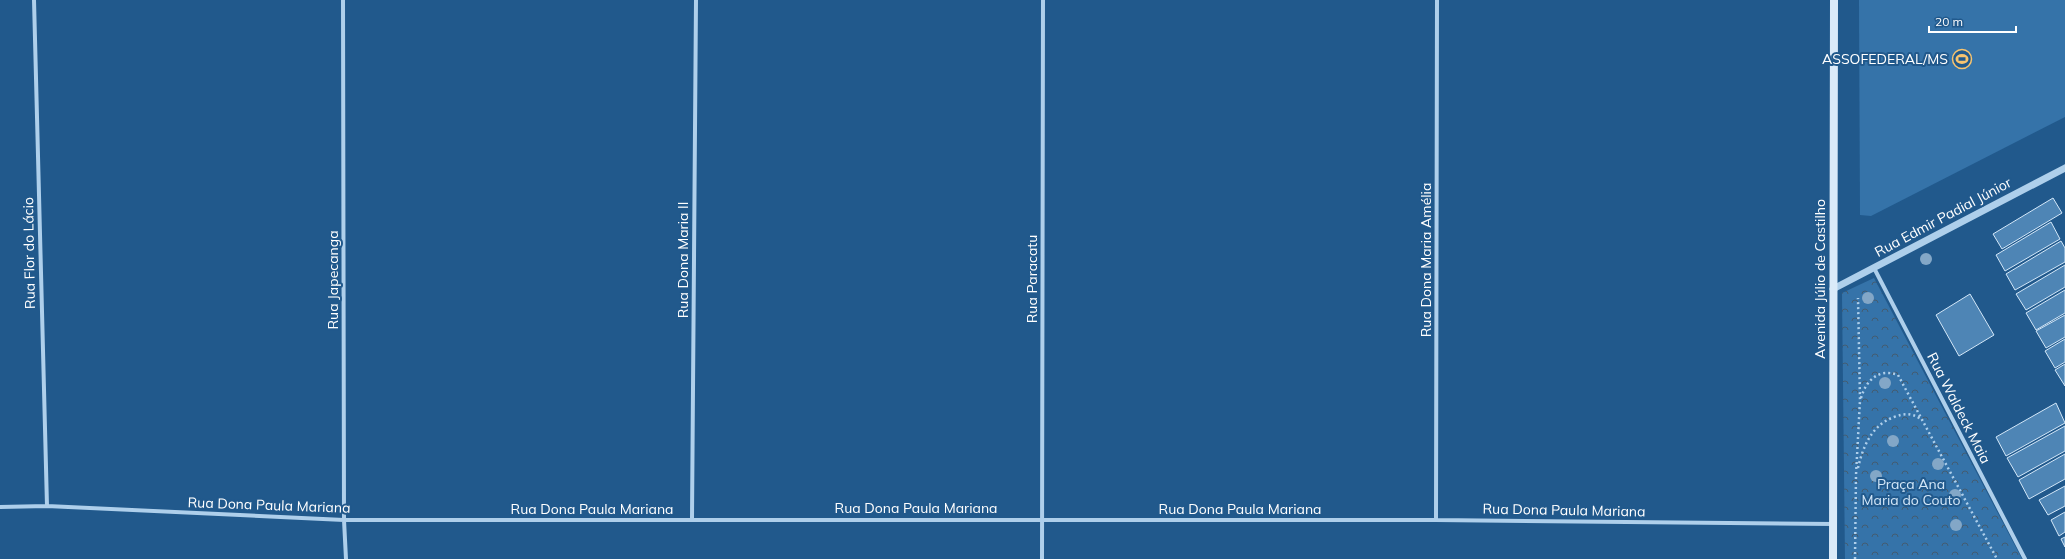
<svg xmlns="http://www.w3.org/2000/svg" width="2065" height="559" viewBox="0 0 2065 559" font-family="Mulish,sans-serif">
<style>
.grass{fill:#3573a9}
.park{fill:url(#park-crowns)}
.building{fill:#4e85b5;stroke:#d3e7f8}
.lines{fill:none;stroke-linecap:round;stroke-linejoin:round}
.path{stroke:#aecfeb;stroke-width:2.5;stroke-dasharray:2 3;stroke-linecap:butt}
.minor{stroke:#aecfeb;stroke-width:4}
.tertiary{stroke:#aecfeb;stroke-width:7}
.secondary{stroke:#daeaf9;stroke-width:8}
.tree{fill:#83a7c7}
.labels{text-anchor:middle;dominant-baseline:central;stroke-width:4;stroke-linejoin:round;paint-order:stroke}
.poi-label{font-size:14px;fill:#fff;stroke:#21598c;text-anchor:end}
.street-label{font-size:14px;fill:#fff;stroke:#21598c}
.park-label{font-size:14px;fill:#d3e7f8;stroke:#21598c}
</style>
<defs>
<pattern id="park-crowns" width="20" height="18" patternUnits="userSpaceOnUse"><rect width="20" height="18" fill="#3573a9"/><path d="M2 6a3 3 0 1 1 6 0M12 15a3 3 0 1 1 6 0" fill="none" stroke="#435c71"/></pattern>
</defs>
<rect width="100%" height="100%" fill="#21598c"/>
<!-- grass -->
<path class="grass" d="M1859,0h206v117l-194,99 -11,-1z"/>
<!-- park -->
<path class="park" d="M1874,278l148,281h-177l-3,-266z"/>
<!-- building -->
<path class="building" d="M2053,198l9,15 -60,36 -9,-15z
M2051,222l9,17 -55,32 -9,-16z
M2061,241l4,7v14l-50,28 -9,-16z
M2065,265v22l-39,23 -10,-16z
M2065,290v23l-29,17 -10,-17z
M1970,294l24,41 -35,21 -23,-41z
M2065,315v22l-19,11 -10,-17z
M2065,339v23l-10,6 -10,-17z
M2065,364v22l-10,-16z
M2056,403l9,20 -59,33 -10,-19z
M2065,426v25l-47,26 -11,-19z
M2065,454v25l-36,20 -10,-19z
M2065,486v20l-17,9 -9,-15z
M2065,512v20l-6,4 -8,-16z
M2065,537v10l-4,-8z"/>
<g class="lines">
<!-- path -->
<path class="path" d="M1861,398c5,-18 18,-30 37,-23l99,184
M1858,468c5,-22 14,-43 36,-51 11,-4 17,-4 27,2
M1855,559l1,-84 4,-75 -2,-102"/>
<!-- minor -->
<path class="minor" d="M34,0l13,506
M343,0l1,520 2,39
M1874,268l151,291
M0,507l47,-1 297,14h1092l397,4
M692,519l4,-519
M1436,520l1,-520
M1042,559l1,-559"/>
<!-- tertiary -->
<path class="tertiary" d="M1833,289l232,-121"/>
<!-- secondary -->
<path class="secondary" d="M1833,559l1,-559"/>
</g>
<!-- trees -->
<g class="tree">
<circle cx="1926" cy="259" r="6"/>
<circle cx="1868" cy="298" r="6"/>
<circle cx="1885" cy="383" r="6"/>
<circle cx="1893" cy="441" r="6"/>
<circle cx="1938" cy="464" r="6"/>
<circle cx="1876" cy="476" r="6"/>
<circle cx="1955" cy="495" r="6"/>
<circle cx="1956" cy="525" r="6"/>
</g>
<!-- icons -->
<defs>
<symbol id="stadium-ring" viewBox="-11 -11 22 22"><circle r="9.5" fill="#21598c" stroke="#f8c46f" stroke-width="1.5"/><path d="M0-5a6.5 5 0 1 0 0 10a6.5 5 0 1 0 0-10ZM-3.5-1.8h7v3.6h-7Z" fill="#f8c46f"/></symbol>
</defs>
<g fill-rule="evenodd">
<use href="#stadium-ring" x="1951" y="48" width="22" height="22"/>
</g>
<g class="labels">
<!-- poi labels -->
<g class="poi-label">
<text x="1948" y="59">ASSOFEDERAL/MS</text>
</g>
<!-- street labels -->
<g class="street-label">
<text transform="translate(1943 217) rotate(-28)">Rua Edmir Padial Júnior</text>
<text transform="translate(29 253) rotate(-91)">Rua Flor do Lácio</text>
<text transform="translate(683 260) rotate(-90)">Rua Dona Maria II</text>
<text transform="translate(1426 260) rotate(-90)">Rua Dona Maria Amélia</text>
<text transform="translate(1032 279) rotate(-90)">Rua Paracatu</text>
<text transform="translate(1820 279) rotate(-90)">Avenida Júlio de Castilho</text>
<text transform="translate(333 280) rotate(-90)">Rua Japecanga</text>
<text transform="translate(1959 408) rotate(63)">Rua Waldeck Maia</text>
<text transform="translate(269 505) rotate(2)">Rua Dona Paula Mariana</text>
<text x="916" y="508">Rua Dona Paula Mariana</text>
<text x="592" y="509">Rua Dona Paula Mariana</text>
<text x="1240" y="509">Rua Dona Paula Mariana</text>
<text transform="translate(1564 510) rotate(1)">Rua Dona Paula Mariana</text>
</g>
<!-- park labels -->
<g class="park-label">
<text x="1911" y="484">Praça Ana<tspan x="1911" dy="16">Maria do Couto</tspan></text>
</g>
</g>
<!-- scale -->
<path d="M1929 26v6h87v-6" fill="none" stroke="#ffffff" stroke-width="2"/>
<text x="1935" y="26" font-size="12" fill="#ffffff" stroke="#21598c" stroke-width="3" paint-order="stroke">20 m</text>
</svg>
